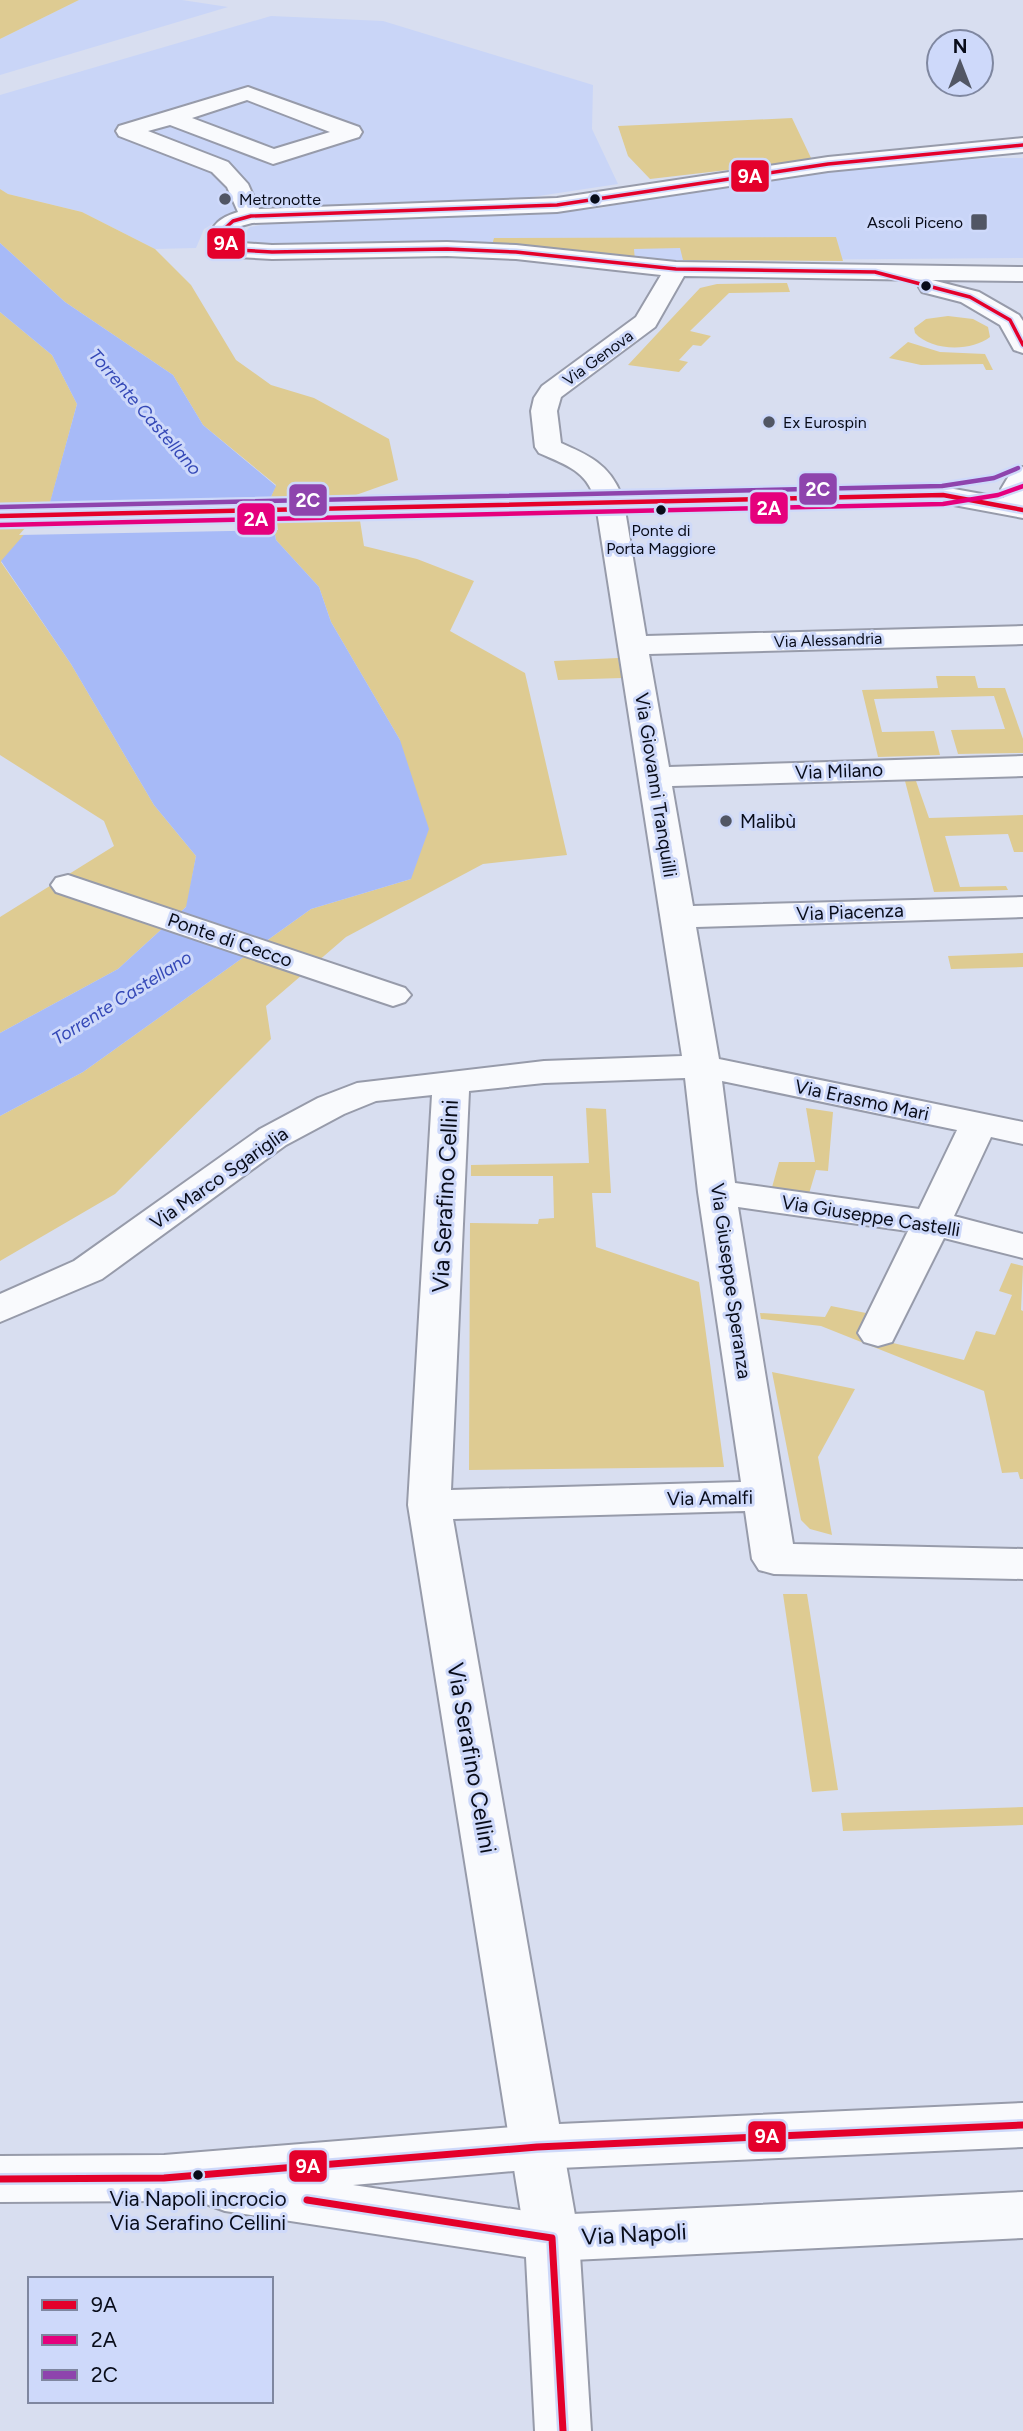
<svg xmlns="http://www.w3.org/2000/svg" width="1023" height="2431" viewBox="0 0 1023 2431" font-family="Figtree,sans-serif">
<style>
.built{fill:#c9d5f7}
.green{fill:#decb92}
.water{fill:#a7baf7}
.pier{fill:#d8def0}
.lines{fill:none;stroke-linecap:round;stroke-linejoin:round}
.minor-casing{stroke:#979baa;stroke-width:4}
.major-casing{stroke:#979baa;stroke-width:4}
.minor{fill:#f9fafd;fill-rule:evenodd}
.major{fill:#f9fafd;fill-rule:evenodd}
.bus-1-far2-casing{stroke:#ced9fa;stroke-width:7}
.bus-1-far1-casing{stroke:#ced9fa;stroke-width:9}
.bus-1-casing{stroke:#ced9fa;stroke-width:12}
.bus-2-casing{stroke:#ced9fa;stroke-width:9}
.bus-3-casing{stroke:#ced9fa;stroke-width:9}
.bus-1-far2{stroke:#e4002b;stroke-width:3.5}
.bus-1-far1{stroke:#e4002b;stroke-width:4.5}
.bus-1{stroke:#e4002b;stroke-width:7}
.bus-2{stroke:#e5007d;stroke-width:4.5}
.bus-3{stroke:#8e44ad;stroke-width:4.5}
.poi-dot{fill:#515664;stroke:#ced9fa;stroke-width:2.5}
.bus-dot{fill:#080c19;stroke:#ced9fa;stroke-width:2.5}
.labels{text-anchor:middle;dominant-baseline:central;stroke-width:6;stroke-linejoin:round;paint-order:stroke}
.far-poi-label{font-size:16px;fill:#080c19;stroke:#ced9fa;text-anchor:start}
.far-street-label{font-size:16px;fill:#080c19;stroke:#ced9fa}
.far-bus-label{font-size:16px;fill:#080c19;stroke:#ced9fa}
.far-water-label{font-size:18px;font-style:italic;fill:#3448b7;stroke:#ced9fa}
.street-label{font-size:19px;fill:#080c19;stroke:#ced9fa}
.poi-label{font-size:19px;fill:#080c19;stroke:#ced9fa;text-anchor:start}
.near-bus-label{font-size:21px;fill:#080c19;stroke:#ced9fa}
.near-street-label{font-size:23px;fill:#080c19;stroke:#ced9fa}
.line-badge{stroke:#ced9fa;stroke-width:2.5}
.badge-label{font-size:19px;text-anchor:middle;font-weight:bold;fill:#fff}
</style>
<rect width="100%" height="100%" fill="#d8def0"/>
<!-- built -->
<path class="built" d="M79,0h103l46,7 -228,68v-36z
M271,16l112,5 210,64 -1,44 26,55 -106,16 -262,8 -21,7 -25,14 -8,19 -41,1 -73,-37 -74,-18 -8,-5v-94z
M990,158h33v100l-388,3 -368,-14 -21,-4 -4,-8 8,-8 52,-9 262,-6 38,-4 87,-21 140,-18z"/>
<!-- green -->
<path class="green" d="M0,0h79l-79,39z
M792,118l20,42 -162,19 -22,-23 -10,-30z
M0,189l8,5 74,18 73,37 36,36 45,75 35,25 43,13 75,41 9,41 -42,15 8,51 53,13 57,22 -24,50 75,42 42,182 -84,9 -137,73 -80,69 5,33 -156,155 -115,67v-145l83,-44 228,-163 100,-30 -11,-139 -69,-118 -12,-35 -43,-47 -7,-39 7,-16 -73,-60 -30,-50 -108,-73 -65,-59z
M836,237l7,24 -160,-1 -3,-12 -46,1 1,12 -143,-16 2,-7z
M787,283l3,9 -61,1 -39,38 21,5 -10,10 -8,-1 -14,15 9,2 -9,10 -51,-7 72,-77 17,-4z
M0,312l52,43 25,49 -28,103 -48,55 70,102 83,141 42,51 -9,50 -69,63 -118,64v-116l114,-71 -10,-25 -104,-66z
M948,316l25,3 15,8 2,10c-19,15 -59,14 -75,-4l-1,-5 12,-9z
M908,342l32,10 45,2 8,16h-7l-3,-6 -62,1 -32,-7z
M618,658l4,20 -64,2 -4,-19z
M936,676h39l3,12h27l18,51v14l-65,1 -7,-24 54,-1 -11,-33 -120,3 8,33 52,-1 6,24 -62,2 -16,-67 76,-2z
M905,781h11l13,37 94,-3v37h-9l-6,-18 -63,2 15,51 46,-1 2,4 -74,2z
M1023,953v14l-72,2 -3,-13z
M586,1108l20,1 5,84h-19l4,54 103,35 25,185 -255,3 1,-247 68,1 1,-5 15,-1 -1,-42h-82v-11l118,-2z
M806,1108l27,4 -5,59 -12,-1 -8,27 -37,-6 8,-29h36z
M1011,1263l12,3 -2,44 2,1v168h-3l-2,-7 -16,1 -18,-82 -163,-65 -60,-7 -1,-6 65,4 6,-11 45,9 -8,22 96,23 12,-29 19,4 17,-40 -13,-4z
M772,1372l83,17 -37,68 14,78 -22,-6 -9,-9z
M783,1594h24l31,196 -26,2z
M1023,1807v18l-180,6 -2,-18z"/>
<!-- water -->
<path class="water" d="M0,243l65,59 108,73 30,50 73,61 -7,15 7,39 43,47 12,35 69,118 29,89 -18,50 -100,30 -228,163 -83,44v-83l118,-64 68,-62 10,-51 -42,-51 -83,-141 -70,-103 48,-55 28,-102 -25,-49 -52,-43z"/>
<!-- pier -->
<path class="pier" d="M273,499l5,31 -259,5 27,-31z"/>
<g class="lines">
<defs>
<path id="minor" d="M248,87l111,40 3,5 -3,5 -86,27 -103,-39 -22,6 80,31 20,22 11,25 298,-11 271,-41 195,-19v14l-195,19 -271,41 -305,11 -11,3 -7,7v5l8,5 30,2 175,-3 69,3 160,17 347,5v14l-91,-1 47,12 40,23 4,6v32l-9,-3 -14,-25 -39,-23 -39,-10 -3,-5 3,-5 8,-2 -246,-4 -29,51 -94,70 -4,14 4,32c27,12 48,21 60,51l322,-7 61,11 -3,-9 12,-20 10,-2v51l-80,-15 -318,7 21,126 377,-10v18l-374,10 20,113 354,-11v20l-351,10 21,120 330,-9v20l-327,10 23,132 304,63v22l-32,-7 -37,79 69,18v24l-79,-20 -52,104 -14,4 -14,-4 -6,-9 50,-102 -170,-24 55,337 230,5v30l-249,-5 -15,-4 -7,-11 -7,-48 -292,8 126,719 12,193h-56l-10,-193 -117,-733 24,-410 -56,6 -32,13 -58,31 -184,134 -102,43v-28l74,-33 186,-132 58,-31 39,-15 187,-22 138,-5 -85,-545 -597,13v-16l593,-14c-9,-25 -32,-31 -54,-41l-4,-6 -4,-36 3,-13 8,-12 94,-69 25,-42 -145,-16 -69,-3 -175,3 -35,-2 -8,-2 -19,-14c0,-17 12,-24 28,-29l-11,-25 -15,-15 -93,-36 -3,-5 3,-5zM247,100l83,32 -56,17 -82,-31zM685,1078l13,114 43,290 -290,8 18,-399 75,-8zM722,1081l235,49 -38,79 -184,-26z
M68,875l337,113 6,7 -6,7 -12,4 -12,-4 -325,-110 -5,-7 5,-7z"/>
<path id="major" d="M1023,2103v44l-486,22 -184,16 199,30 471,-23v46l-471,23 -327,-50 -19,-7 -3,-7 -39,4 -164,1v-46l164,-1 373,-30z"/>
</defs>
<!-- minor casing -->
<use href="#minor" class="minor-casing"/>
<!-- major casing -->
<use href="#major" class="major-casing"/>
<!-- minor -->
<use href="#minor" class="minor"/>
<!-- major -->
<use href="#major" class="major"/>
<defs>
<path id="bus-1-far2" d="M1023,145l-195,19 -271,41 -306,11 -18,5 -11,10v10l15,9 35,2 175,-3 69,3 160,17 199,3 95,25 40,23 13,25"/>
<path id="bus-1-far1" d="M0,516l943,-21 80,15"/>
<path id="bus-1" d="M0,2179l164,-1 373,-31 486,-22
M307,2200l245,38 11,193"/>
<path id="bus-2" d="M0,525l943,-21 55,-9 25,-9"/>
<path id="bus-3" d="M0,507l942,-21 52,-8 24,-10"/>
</defs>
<!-- bus-1-far2 casing -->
<use href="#bus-1-far2" class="bus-1-far2-casing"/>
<!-- bus-1-far1 casing -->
<use href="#bus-1-far1" class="bus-1-far1-casing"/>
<!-- bus-1 casing -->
<use href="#bus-1" class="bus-1-casing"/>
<!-- bus-2 casing -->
<use href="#bus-2" class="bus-2-casing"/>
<!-- bus-3 casing -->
<use href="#bus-3" class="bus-3-casing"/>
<!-- bus-1-far2 -->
<use href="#bus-1-far2" class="bus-1-far2"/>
<!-- bus-1-far1 -->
<use href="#bus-1-far1" class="bus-1-far1"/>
<!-- bus-1 -->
<use href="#bus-1" class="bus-1"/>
<!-- bus-2 -->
<use href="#bus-2" class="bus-2"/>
<!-- bus-3 -->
<use href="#bus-3" class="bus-3"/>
</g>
<!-- markers -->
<g class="poi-dot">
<circle cx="225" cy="199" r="7"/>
<rect x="970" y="213" width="18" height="18" rx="3.5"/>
<circle cx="769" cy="422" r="7"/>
<circle cx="726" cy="821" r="7"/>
</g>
<g class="bus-dot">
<circle cx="595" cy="199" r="6"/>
<circle cx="926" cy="286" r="6"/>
<circle cx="661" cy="510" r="6"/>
<circle cx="198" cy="2175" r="6"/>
</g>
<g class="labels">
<!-- far-poi labels -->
<g class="far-poi-label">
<text x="239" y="199">Metronotte</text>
<text x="963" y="222" text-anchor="end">Ascoli Piceno</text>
<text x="783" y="422">Ex Eurospin</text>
</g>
<!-- far-street labels -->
<g class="far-street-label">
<text transform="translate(598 358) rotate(-36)">Via Genova</text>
<text transform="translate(828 640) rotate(-2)">Via Alessandria</text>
</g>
<!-- far-bus labels -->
<g class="far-bus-label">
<text x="661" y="530">Ponte di<tspan x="661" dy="18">Porta Maggiore</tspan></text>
</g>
<!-- far-water labels -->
<g class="far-water-label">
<text transform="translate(145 412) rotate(49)">Torrente Castellano</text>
<text transform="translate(122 998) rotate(-32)">Torrente Castellano</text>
</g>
<!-- street labels -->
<g class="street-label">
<text transform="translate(839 771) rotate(-2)">Via Milano</text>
<text transform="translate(656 785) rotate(81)">Via Giovanni Tranquilli</text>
<text transform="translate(850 912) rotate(-2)">Via Piacenza</text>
<text transform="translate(230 940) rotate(19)">Ponte di Cecco</text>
<text transform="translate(862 1100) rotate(12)">Via Erasmo Mari</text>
<text transform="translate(219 1178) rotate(-35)">Via Marco Sgariglia</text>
<text transform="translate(871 1216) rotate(9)">Via Giuseppe Castelli</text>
<text transform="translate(731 1281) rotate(82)">Via Giuseppe Speranza</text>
<text transform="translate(710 1498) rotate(-1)">Via Amalfi</text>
</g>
<!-- poi labels -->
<g class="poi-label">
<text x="740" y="821">Malibù</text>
</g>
<!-- near-bus labels -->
<g class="near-bus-label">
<text x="198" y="2198">Via Napoli incrocio<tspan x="198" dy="24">Via Serafino Cellini</tspan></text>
</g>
<!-- near-street labels -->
<g class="near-street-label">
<text transform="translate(445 1196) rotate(-87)">Via Serafino Cellini</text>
<text transform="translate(472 1758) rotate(80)">Via Serafino Cellini</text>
<text transform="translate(634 2234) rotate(-3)">Via Napoli</text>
</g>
</g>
<g class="line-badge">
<rect x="730" y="159" width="40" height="34" rx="7" fill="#e4002b"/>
<rect x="206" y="227" width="40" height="33" rx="7" fill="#e4002b"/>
<rect x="798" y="472" width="40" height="34" rx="7" fill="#8e44ad"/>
<rect x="288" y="483" width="40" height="34" rx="7" fill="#8e44ad"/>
<rect x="749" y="491" width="40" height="34" rx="7" fill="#e5007d"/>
<rect x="236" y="502" width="40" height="34" rx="7" fill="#e5007d"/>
<rect x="747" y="2120" width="40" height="33" rx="7" fill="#e4002b"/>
<rect x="288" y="2149" width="40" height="34" rx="7" fill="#e4002b"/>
</g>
<g class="badge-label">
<text x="750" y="183">9A</text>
<text x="226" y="250">9A</text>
<text x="818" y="496">2C</text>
<text x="308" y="507">2C</text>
<text x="769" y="515">2A</text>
<text x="256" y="526">2A</text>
<text x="767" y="2143">9A</text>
<text x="308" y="2173">9A</text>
</g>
<!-- legend -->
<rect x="28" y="2277" width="245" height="126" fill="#ced9fa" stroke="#7f87a0" stroke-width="2"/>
<rect x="42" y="2300" width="35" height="10" fill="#e4002b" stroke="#7f87a0" stroke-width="2"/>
<text x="91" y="2312" font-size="21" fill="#080c19">9A</text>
<rect x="42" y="2335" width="35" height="10" fill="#e5007d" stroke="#7f87a0" stroke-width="2"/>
<text x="91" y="2347" font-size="21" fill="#080c19">2A</text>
<rect x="42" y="2370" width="35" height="10" fill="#8e44ad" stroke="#7f87a0" stroke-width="2"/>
<text x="91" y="2382" font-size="21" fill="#080c19">2C</text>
<!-- north arrow -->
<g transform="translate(960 63)"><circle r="33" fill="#ced9fa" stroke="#7f87a0" stroke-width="2"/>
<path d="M0-5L12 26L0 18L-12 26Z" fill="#515664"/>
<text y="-10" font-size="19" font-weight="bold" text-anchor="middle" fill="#080c19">N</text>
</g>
</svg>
